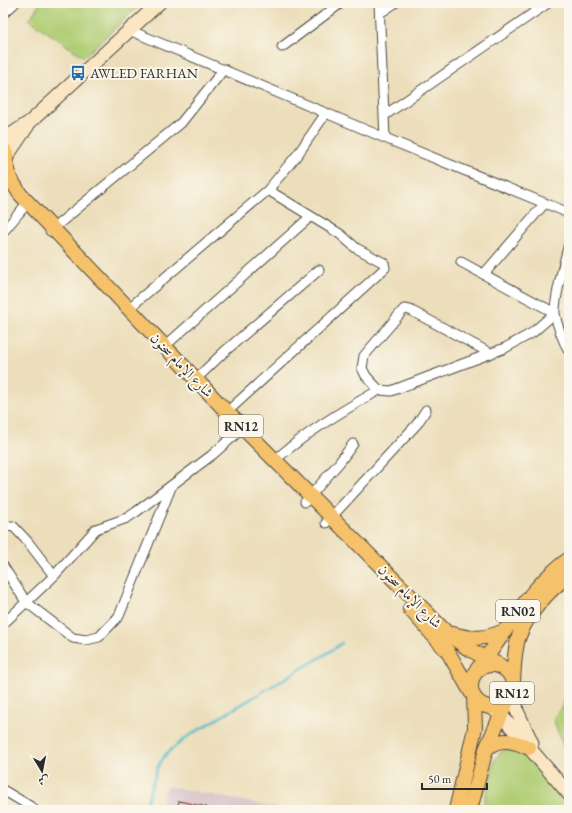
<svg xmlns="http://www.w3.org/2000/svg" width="572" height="813" viewBox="0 0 572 813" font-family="'EB Garamond',Amiri,serif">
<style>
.industrial{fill:#d2bdc6}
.green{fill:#b1cd74;stroke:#6e7c50}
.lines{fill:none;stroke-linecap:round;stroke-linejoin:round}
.stream{stroke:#4ebaca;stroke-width:2.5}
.building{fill:#f9ab9e}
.street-casing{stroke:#484640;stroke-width:11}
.secondary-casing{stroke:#484640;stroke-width:15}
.primary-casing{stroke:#484640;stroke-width:16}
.street{stroke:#fff;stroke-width:9}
.secondary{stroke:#fbe6c4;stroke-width:13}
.primary{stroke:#f5c16b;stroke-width:14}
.labels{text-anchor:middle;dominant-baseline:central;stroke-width:4;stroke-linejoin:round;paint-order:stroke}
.shield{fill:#fbf7ec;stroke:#696865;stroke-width:1}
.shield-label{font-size:13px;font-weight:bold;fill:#2b2b2b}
.poi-label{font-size:14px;fill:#2b2b2b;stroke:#fbf7ec;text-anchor:start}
.street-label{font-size:14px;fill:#2b2b2b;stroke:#fbf7ec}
</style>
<rect width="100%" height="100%" fill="#fbf7ec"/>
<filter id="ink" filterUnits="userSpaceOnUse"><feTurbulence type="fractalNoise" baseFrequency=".025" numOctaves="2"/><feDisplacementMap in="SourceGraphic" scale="8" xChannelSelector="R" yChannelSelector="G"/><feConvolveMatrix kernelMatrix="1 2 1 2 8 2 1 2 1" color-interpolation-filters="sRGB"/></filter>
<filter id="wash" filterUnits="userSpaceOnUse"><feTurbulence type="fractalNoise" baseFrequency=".012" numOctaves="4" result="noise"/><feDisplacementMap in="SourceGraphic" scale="16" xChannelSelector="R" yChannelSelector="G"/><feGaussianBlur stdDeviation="0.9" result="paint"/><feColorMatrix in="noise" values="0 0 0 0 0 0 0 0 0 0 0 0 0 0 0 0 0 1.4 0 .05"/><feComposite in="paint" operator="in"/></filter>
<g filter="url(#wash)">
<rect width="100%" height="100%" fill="#ecdeba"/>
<!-- industrial -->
<path class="industrial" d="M167,786l121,24h-130z"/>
<!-- green -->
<path class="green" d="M40,3h102l-58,54 -55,-37z
M569,695v66l-16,-42z
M513,750l13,6 43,51v3h-87l13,-51 7,-8z"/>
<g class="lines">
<!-- stream -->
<path class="stream" d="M144,810l14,-44 8,-12 21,-17 139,-83 16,-11"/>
</g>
<g id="blocks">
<!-- building -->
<path class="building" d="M179,801l28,6v3h-30z"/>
</g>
</g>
<g filter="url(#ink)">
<use href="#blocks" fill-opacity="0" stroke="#484640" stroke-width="1"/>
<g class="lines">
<defs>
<path id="street" d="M379,3l6,135
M380,13l15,-10
M3,14l12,-11
M129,30l256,108 184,75
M282,47l59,-44
M385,115l163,-112
M50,231l131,-108 43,-54
M3,232l21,-25
M569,244c-4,15 -15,55 -14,70 2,11 8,27 14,37
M461,262l94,51
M484,274l61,-71
M128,309l140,-119 30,-36 28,-41
M164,347l146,-130
M490,353l-80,-43 -6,-1 -40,47 -2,12 4,8 13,14 12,1 114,-43 27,-15 23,-20
M196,379l28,-27 95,-82
M227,412l158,-144 -1,-5 -28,-15 -16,-14 -72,-44
M275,460c32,-28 67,-49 104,-70
M305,502l34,-39 14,-19
M326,523l91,-99 9,-14
M3,527l10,-1 15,16 26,34
M3,566l23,36 47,36 13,2 13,-3 20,-21 53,-131
M3,624l51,-48 42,-47 31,-11 9,-6 76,-57 25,-22
M3,790l30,18"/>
<path id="secondary" d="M3,140l27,-18 129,-119
M7,156l21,-31
M513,686l4,25 15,32
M491,707l10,8 68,79"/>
<path id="primary" d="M3,148l4,8 -4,10
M6,161l4,17 10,16 207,218 220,221 20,15 34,18
M410,609l38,43 23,40
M453,634c19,6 33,5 51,-3
M471 686a21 21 0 1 1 42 0a21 21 0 1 1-42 0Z
M475,672c33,-40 50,-82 94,-113
M513,682c1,-14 1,-32 6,-46 9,-23 30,-46 50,-61
M486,749c13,-13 28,-8 43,-1
M456,810l19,-82 -1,-31
M470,810l16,-61 22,-50"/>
</defs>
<!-- street casing -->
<use href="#street" class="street-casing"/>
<!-- secondary casing -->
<use href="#secondary" class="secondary-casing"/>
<!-- primary casing -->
<use href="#primary" class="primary-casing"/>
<!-- street -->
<use href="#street" class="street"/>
<!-- secondary -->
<use href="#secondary" class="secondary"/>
<!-- primary -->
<use href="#primary" class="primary"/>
</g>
</g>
<!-- icons -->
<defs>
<symbol id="bus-bare" viewBox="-9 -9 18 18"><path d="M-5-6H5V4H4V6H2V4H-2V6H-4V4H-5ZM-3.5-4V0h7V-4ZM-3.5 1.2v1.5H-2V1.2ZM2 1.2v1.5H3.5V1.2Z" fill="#1f6fb2" stroke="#fbf7ec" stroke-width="2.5" paint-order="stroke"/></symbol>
</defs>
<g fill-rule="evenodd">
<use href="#bus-bare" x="67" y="62" width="22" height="22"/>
</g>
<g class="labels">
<!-- shield labels -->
<g class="shield">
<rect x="219" y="415" width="44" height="22" rx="3"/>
<rect x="496" y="600" width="44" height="22" rx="3"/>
<rect x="490" y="682" width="44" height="22" rx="3"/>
</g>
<g class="shield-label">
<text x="241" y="426">RN12</text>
<text x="518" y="611">RN02</text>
<text x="512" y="693">RN12</text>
</g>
<!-- poi labels -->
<g class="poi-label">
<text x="90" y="73">AWLED FARHAN</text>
</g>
<!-- street labels -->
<g class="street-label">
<text transform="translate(182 365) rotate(46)">شارع الإمام سحنون</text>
<text transform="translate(410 596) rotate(45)">شارع الإمام سحنون</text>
</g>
</g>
<!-- margin -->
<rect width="572" height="813" fill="none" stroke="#fbf7ec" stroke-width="16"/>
<!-- north arrow -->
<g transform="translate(42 771) rotate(170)" stroke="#fbf7ec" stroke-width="3" paint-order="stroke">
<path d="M0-3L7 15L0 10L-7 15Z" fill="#2b2b2b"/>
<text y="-6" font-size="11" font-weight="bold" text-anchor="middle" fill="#2b2b2b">ش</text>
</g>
<!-- scale -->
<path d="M422 783v6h65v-6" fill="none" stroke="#2b2b2b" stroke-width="2"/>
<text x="428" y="783" font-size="12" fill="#2b2b2b" stroke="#fbf7ec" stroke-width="3" paint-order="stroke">50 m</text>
</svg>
